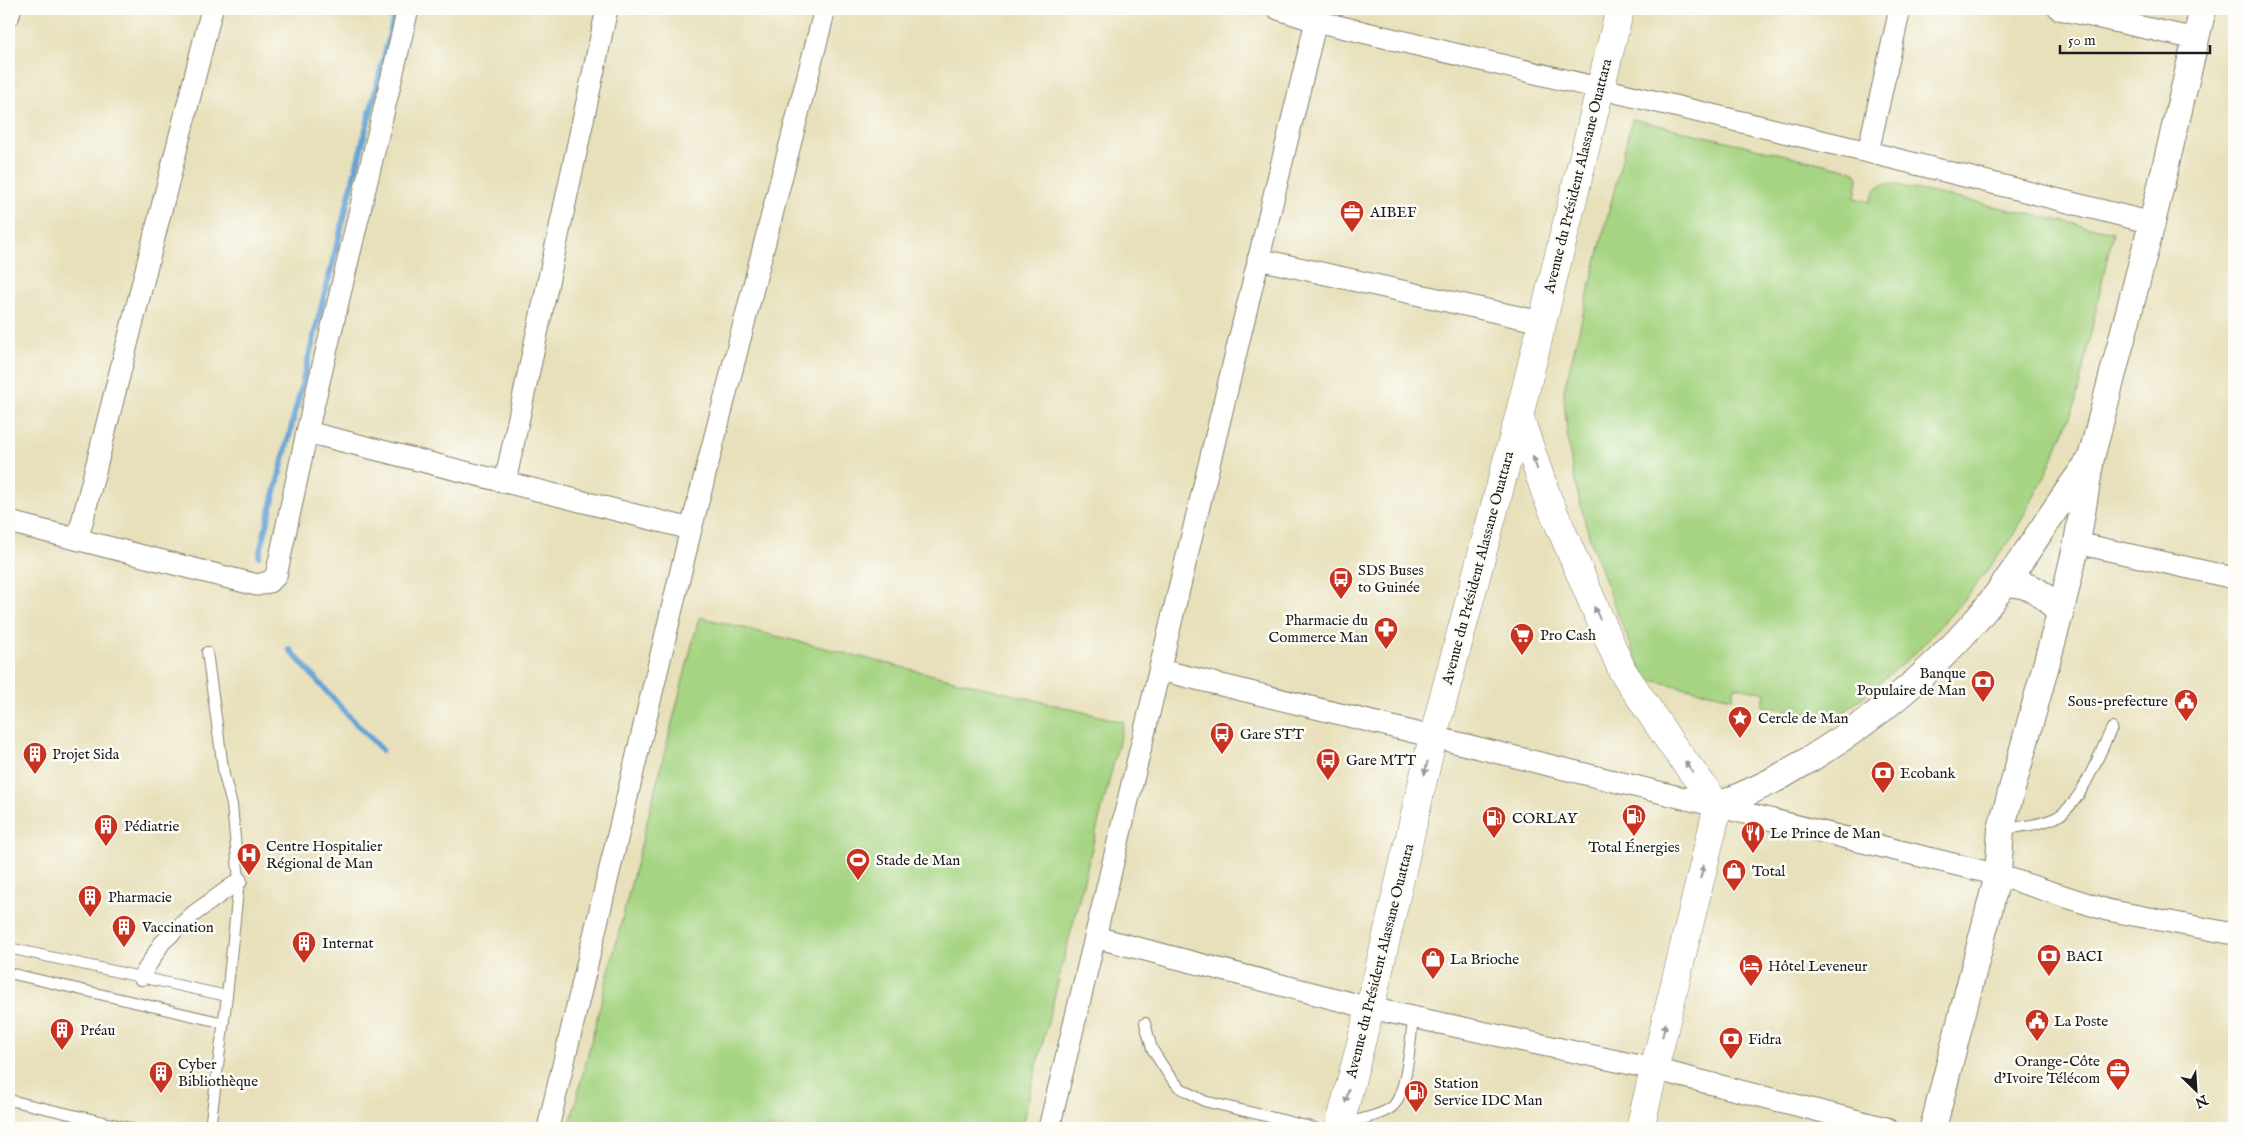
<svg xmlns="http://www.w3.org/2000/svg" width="2243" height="1137" viewBox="0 0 2243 1137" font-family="'IM FELL English',serif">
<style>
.green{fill:#a6d482;stroke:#61784f}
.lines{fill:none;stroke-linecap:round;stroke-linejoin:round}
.stream{stroke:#63a3d6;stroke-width:6}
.service-casing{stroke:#827e6b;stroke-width:12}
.pedestrian-casing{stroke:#827e6b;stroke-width:18}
.minor-casing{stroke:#827e6b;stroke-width:23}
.tertiary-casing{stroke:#827e6b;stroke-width:28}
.primary-casing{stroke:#827e6b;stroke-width:29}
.service{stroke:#fff;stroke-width:10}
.pedestrian{stroke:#fff;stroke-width:16}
.minor{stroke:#fff;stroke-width:21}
.tertiary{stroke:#fff;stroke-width:26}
.primary{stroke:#fff;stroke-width:28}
.oneway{fill:#999}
.labels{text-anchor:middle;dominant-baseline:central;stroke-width:5;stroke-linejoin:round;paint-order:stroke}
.street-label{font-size:15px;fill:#1c1c1c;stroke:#fdfcf7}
.poi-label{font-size:15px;fill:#1c1c1c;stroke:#fdfcf7;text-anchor:start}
</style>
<rect width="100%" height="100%" fill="#fdfcf7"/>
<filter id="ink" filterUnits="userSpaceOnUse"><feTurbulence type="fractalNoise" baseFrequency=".02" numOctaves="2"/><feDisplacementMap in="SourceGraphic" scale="10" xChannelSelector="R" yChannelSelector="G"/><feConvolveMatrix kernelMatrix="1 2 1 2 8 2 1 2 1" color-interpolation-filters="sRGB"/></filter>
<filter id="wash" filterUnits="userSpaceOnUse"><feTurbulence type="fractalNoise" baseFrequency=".0096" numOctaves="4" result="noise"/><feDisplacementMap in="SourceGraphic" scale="20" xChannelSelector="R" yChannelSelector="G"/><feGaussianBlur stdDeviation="1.12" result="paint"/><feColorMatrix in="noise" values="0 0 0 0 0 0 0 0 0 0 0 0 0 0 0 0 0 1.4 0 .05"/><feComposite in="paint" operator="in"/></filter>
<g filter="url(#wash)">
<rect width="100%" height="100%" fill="#e7e0ba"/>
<!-- green -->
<path class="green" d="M1632,119l222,52 4,7 -3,20 15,4c4,-11 6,-16 17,-19l226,49 -38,173 -31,73 -33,61 -46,60 -51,55 -78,65 -74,-13 3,-13 -30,-7 -3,12 -86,-19c-42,-92 -80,-187 -82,-289z
M699,617l425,105 -103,406h-452z"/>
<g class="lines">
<!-- stream -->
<path class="stream" d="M259,556l137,-547
M289,649l58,65 35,36"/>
</g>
</g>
<g filter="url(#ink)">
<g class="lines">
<defs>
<path id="service" d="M207,652l17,123 8,30 7,76 -12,115 -17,132
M2002,829c18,-2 36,-4 53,-11 26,-12 44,-65 57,-90
M9,948l218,48
M9,973l215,50
M1145,1023l7,26 16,25 11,13 25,14 111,27
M9,1100l121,28
M1343,1124c13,-4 43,-9 51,-19 13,-15 17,-66 19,-87"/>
<path id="pedestrian" d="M141,977l21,-34 31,-29 46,-33"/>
<path id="minor" d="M1278,9l38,12 552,131 284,71
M2059,9l137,30
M9,15l1,-6
M1868,152l32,-143
M1258,259l283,63
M307,432l384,97
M505,482l102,-473
M9,522l248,63 12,-3 7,-6 31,-144 101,-423
M78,538l134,-529
M2077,543l157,35
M1160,670l838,205 109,35 127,24
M1095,937l275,71 284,61 232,59
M548,1128l143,-599 134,-520
M1049,1128l267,-1107"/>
<path id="tertiary" d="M2005,582c30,4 37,9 55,32
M1718,806c21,-10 44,-19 65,-31 73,-41 141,-94 196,-158 40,-48 71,-104 109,-154
M1933,1128l65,-253 3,-46 59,-215 17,-71 14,-85 61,-235 51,-214"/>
<path id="primary" d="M1519,416l28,81 75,173 50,75 46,61 -78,322
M1339,1128l31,-120 63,-271 86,-321 101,-407"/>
</defs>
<!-- service casing -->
<use href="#service" class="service-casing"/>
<!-- pedestrian casing -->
<use href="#pedestrian" class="pedestrian-casing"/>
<!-- minor casing -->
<use href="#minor" class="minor-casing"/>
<!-- tertiary casing -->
<use href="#tertiary" class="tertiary-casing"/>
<!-- primary casing -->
<use href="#primary" class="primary-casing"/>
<!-- service -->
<use href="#service" class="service"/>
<!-- pedestrian -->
<use href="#pedestrian" class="pedestrian"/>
<!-- minor -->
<use href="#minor" class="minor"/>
<!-- tertiary -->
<use href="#tertiary" class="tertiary"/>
<!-- primary -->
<use href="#primary" class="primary"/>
</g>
<!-- one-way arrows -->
<defs><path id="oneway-solid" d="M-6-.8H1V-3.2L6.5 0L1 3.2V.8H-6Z" transform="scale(1.25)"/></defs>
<g class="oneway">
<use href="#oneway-solid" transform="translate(1535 463) rotate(-109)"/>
<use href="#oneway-solid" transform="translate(1597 613) rotate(-114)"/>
<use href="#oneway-solid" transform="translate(1689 767) rotate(-127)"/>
<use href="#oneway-solid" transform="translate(1426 768) rotate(103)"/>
<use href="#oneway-solid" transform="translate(1702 872) rotate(-76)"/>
<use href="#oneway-solid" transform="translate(1664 1030) rotate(-76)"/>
<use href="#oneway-solid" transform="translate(1347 1096) rotate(104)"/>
</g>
</g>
<!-- icons -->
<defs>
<symbol id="office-pin" viewBox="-11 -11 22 30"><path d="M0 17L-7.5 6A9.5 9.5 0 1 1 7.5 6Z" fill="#c8321e" stroke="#fdfcf7"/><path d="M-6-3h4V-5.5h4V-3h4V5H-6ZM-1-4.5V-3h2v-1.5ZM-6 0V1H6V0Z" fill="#fff"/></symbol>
<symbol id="bus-pin" viewBox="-11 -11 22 30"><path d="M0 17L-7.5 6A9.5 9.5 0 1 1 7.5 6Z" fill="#c8321e" stroke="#fdfcf7"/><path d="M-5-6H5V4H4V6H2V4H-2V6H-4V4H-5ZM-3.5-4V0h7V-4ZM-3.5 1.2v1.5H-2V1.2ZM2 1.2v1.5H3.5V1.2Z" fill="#fff"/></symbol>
<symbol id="pharmacy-pin" viewBox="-11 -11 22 30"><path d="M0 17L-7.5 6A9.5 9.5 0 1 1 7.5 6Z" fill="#c8321e" stroke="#fdfcf7"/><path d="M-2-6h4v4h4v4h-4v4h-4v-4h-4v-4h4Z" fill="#fff"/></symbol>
<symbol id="supermarket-pin" viewBox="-11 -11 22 30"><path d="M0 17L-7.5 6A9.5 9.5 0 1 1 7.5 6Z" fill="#c8321e" stroke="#fdfcf7"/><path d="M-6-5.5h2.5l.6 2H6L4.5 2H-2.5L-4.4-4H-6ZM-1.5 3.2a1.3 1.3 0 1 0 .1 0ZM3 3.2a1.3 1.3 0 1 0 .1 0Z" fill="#fff"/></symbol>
<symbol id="bank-pin" viewBox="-11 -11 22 30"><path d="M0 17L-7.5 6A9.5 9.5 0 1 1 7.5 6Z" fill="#c8321e" stroke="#fdfcf7"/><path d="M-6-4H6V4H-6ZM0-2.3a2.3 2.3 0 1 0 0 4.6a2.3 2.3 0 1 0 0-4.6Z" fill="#fff"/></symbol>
<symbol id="civic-pin" viewBox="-11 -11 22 30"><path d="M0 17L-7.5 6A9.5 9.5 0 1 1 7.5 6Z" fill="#c8321e" stroke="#fdfcf7"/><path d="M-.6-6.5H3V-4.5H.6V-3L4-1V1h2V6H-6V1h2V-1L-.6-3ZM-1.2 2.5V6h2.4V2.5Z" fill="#fff"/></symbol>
<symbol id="sight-pin" viewBox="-11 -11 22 30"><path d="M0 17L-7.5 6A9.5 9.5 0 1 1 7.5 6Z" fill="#c8321e" stroke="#fdfcf7"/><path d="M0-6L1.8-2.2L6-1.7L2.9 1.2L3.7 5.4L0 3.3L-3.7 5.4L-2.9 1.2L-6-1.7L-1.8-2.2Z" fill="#fff"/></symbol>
<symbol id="building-pin" viewBox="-11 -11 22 30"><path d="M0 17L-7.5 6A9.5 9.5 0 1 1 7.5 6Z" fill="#c8321e" stroke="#fdfcf7"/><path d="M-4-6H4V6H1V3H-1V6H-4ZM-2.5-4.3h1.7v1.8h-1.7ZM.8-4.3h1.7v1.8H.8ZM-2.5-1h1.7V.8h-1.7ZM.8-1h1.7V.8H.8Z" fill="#fff"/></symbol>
<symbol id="fuel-pin" viewBox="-11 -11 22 30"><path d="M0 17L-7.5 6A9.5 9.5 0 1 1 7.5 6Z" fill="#c8321e" stroke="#fdfcf7"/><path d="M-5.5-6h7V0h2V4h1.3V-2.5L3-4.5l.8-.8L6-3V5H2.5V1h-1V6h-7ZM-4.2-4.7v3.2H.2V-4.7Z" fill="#fff"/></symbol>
<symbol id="restaurant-pin" viewBox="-11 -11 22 30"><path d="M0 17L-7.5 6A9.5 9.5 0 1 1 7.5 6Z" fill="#c8321e" stroke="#fdfcf7"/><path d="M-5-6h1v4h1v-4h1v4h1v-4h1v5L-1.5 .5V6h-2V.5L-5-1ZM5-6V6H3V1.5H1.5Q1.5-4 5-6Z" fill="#fff"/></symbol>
<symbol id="hospital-pin" viewBox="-11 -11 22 30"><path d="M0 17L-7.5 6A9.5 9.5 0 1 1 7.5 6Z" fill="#c8321e" stroke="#fdfcf7"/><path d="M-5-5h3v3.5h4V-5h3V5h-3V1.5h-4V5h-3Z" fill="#fff"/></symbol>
<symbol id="stadium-pin" viewBox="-11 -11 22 30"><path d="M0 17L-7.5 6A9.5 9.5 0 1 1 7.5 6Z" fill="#c8321e" stroke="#fdfcf7"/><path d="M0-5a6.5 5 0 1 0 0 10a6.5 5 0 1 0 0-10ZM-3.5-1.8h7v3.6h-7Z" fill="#fff"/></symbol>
<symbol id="shop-pin" viewBox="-11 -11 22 30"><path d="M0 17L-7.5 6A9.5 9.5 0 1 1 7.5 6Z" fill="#c8321e" stroke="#fdfcf7"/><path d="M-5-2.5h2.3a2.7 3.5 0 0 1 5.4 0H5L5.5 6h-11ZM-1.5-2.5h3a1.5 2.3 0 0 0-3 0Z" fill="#fff"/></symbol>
<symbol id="hotel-pin" viewBox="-11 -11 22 30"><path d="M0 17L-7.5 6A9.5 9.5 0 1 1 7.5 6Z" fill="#c8321e" stroke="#fdfcf7"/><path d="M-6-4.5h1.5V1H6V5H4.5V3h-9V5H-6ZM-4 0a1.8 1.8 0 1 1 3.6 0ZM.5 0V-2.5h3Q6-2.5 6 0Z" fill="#fff"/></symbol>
</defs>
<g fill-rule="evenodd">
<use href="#office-pin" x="1338" y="198" width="28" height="38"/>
<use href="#bus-pin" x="1327" y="565" width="28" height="38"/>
<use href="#pharmacy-pin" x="1372" y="615" width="28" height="38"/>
<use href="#supermarket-pin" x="1508" y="621" width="28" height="38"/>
<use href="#bank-pin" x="1969" y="668" width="28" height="38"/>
<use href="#civic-pin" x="2172" y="687" width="28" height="38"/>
<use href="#sight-pin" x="1726" y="704" width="28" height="38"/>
<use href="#bus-pin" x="1208" y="720" width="28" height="38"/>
<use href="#building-pin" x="21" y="740" width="28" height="38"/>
<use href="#bus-pin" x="1314" y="746" width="28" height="38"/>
<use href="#bank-pin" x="1869" y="759" width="28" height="38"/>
<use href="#fuel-pin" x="1620" y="802" width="28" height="38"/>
<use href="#fuel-pin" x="1480" y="804" width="28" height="38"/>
<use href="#building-pin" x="92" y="812" width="28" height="38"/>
<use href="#restaurant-pin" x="1739" y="819" width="28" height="38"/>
<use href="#hospital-pin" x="235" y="841" width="28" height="38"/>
<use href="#stadium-pin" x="844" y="846" width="28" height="38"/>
<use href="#shop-pin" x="1720" y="857" width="28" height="38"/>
<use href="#building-pin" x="76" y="883" width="28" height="38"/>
<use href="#building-pin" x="110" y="913" width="28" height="38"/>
<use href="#building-pin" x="290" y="929" width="28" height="38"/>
<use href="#bank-pin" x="2035" y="942" width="28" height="38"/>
<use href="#shop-pin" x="1419" y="945" width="28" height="38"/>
<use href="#hotel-pin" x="1737" y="952" width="28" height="38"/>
<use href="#civic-pin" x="2023" y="1007" width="28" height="38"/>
<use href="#building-pin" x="48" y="1016" width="28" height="38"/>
<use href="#bank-pin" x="1717" y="1025" width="28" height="38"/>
<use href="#office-pin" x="2104" y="1056" width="28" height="38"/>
<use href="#building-pin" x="147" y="1059" width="28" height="38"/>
<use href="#fuel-pin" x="1402" y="1078" width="28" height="38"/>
</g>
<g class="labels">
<!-- street labels -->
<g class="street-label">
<text transform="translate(1578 176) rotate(-76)">Avenue du Président Alassane Ouattara</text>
<text transform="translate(1478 568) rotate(-75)">Avenue du Président Alassane Ouattara</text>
<text transform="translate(1380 961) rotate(-76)">Avenue du Président Alassane Ouattara</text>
</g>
<!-- poi labels -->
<g class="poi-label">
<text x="1370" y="212">AIBEF</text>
<text x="1358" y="570">SDS Buses<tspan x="1358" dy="17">to Guinée</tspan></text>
<text x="1368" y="620" text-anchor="end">Pharmacie du<tspan x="1368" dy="17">Commerce Man</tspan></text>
<text x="1540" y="635">Pro Cash</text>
<text x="1966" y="673" text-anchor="end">Banque<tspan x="1966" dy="17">Populaire de Man</tspan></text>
<text x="2168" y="701" text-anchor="end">Sous-prefecture</text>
<text x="1758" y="718">Cercle de Man</text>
<text x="1240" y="734">Gare STT</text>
<text x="52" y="754">Projet Sida</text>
<text x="1346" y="760">Gare MTT</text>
<text x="1900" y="773">Ecobank</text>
<text x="1512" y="818">CORLAY</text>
<text x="124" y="826">Pédiatrie</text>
<text x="1770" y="833">Le Prince de Man</text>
<text x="266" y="846">Centre Hospitalier<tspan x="266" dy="17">Régional de Man</tspan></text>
<text x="1634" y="847" text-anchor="middle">Total Énergies</text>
<text x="876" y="860">Stade de Man</text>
<text x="1752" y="871">Total</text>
<text x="108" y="897">Pharmacie</text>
<text x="142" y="927">Vaccination</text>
<text x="322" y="943">Internat</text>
<text x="2066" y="956">BACI</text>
<text x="1450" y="959">La Brioche</text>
<text x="1768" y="966">Hôtel Leveneur</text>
<text x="2054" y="1021">La Poste</text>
<text x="80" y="1030">Préau</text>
<text x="1748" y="1039">Fidra</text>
<text x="2100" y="1061" text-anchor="end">Orange-Côte<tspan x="2100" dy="17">d'Ivoire Télécom</tspan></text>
<text x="178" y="1064">Cyber<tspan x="178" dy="17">Bibliothèque</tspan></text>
<text x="1434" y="1083">Station<tspan x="1434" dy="17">Service IDC Man</tspan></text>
</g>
</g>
<!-- margin -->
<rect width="2243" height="1137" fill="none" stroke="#fdfcf7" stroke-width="30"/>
<!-- north arrow -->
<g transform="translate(2196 1090) rotate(155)" stroke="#fdfcf7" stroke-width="4" paint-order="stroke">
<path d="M0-4L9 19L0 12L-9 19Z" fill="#1c1c1c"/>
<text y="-8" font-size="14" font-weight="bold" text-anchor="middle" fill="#1c1c1c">N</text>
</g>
<!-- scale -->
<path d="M2060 45v8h150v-8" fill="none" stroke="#1c1c1c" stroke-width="2.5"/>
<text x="2068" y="45" font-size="15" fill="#1c1c1c" stroke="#fdfcf7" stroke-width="4" paint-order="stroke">50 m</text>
</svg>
